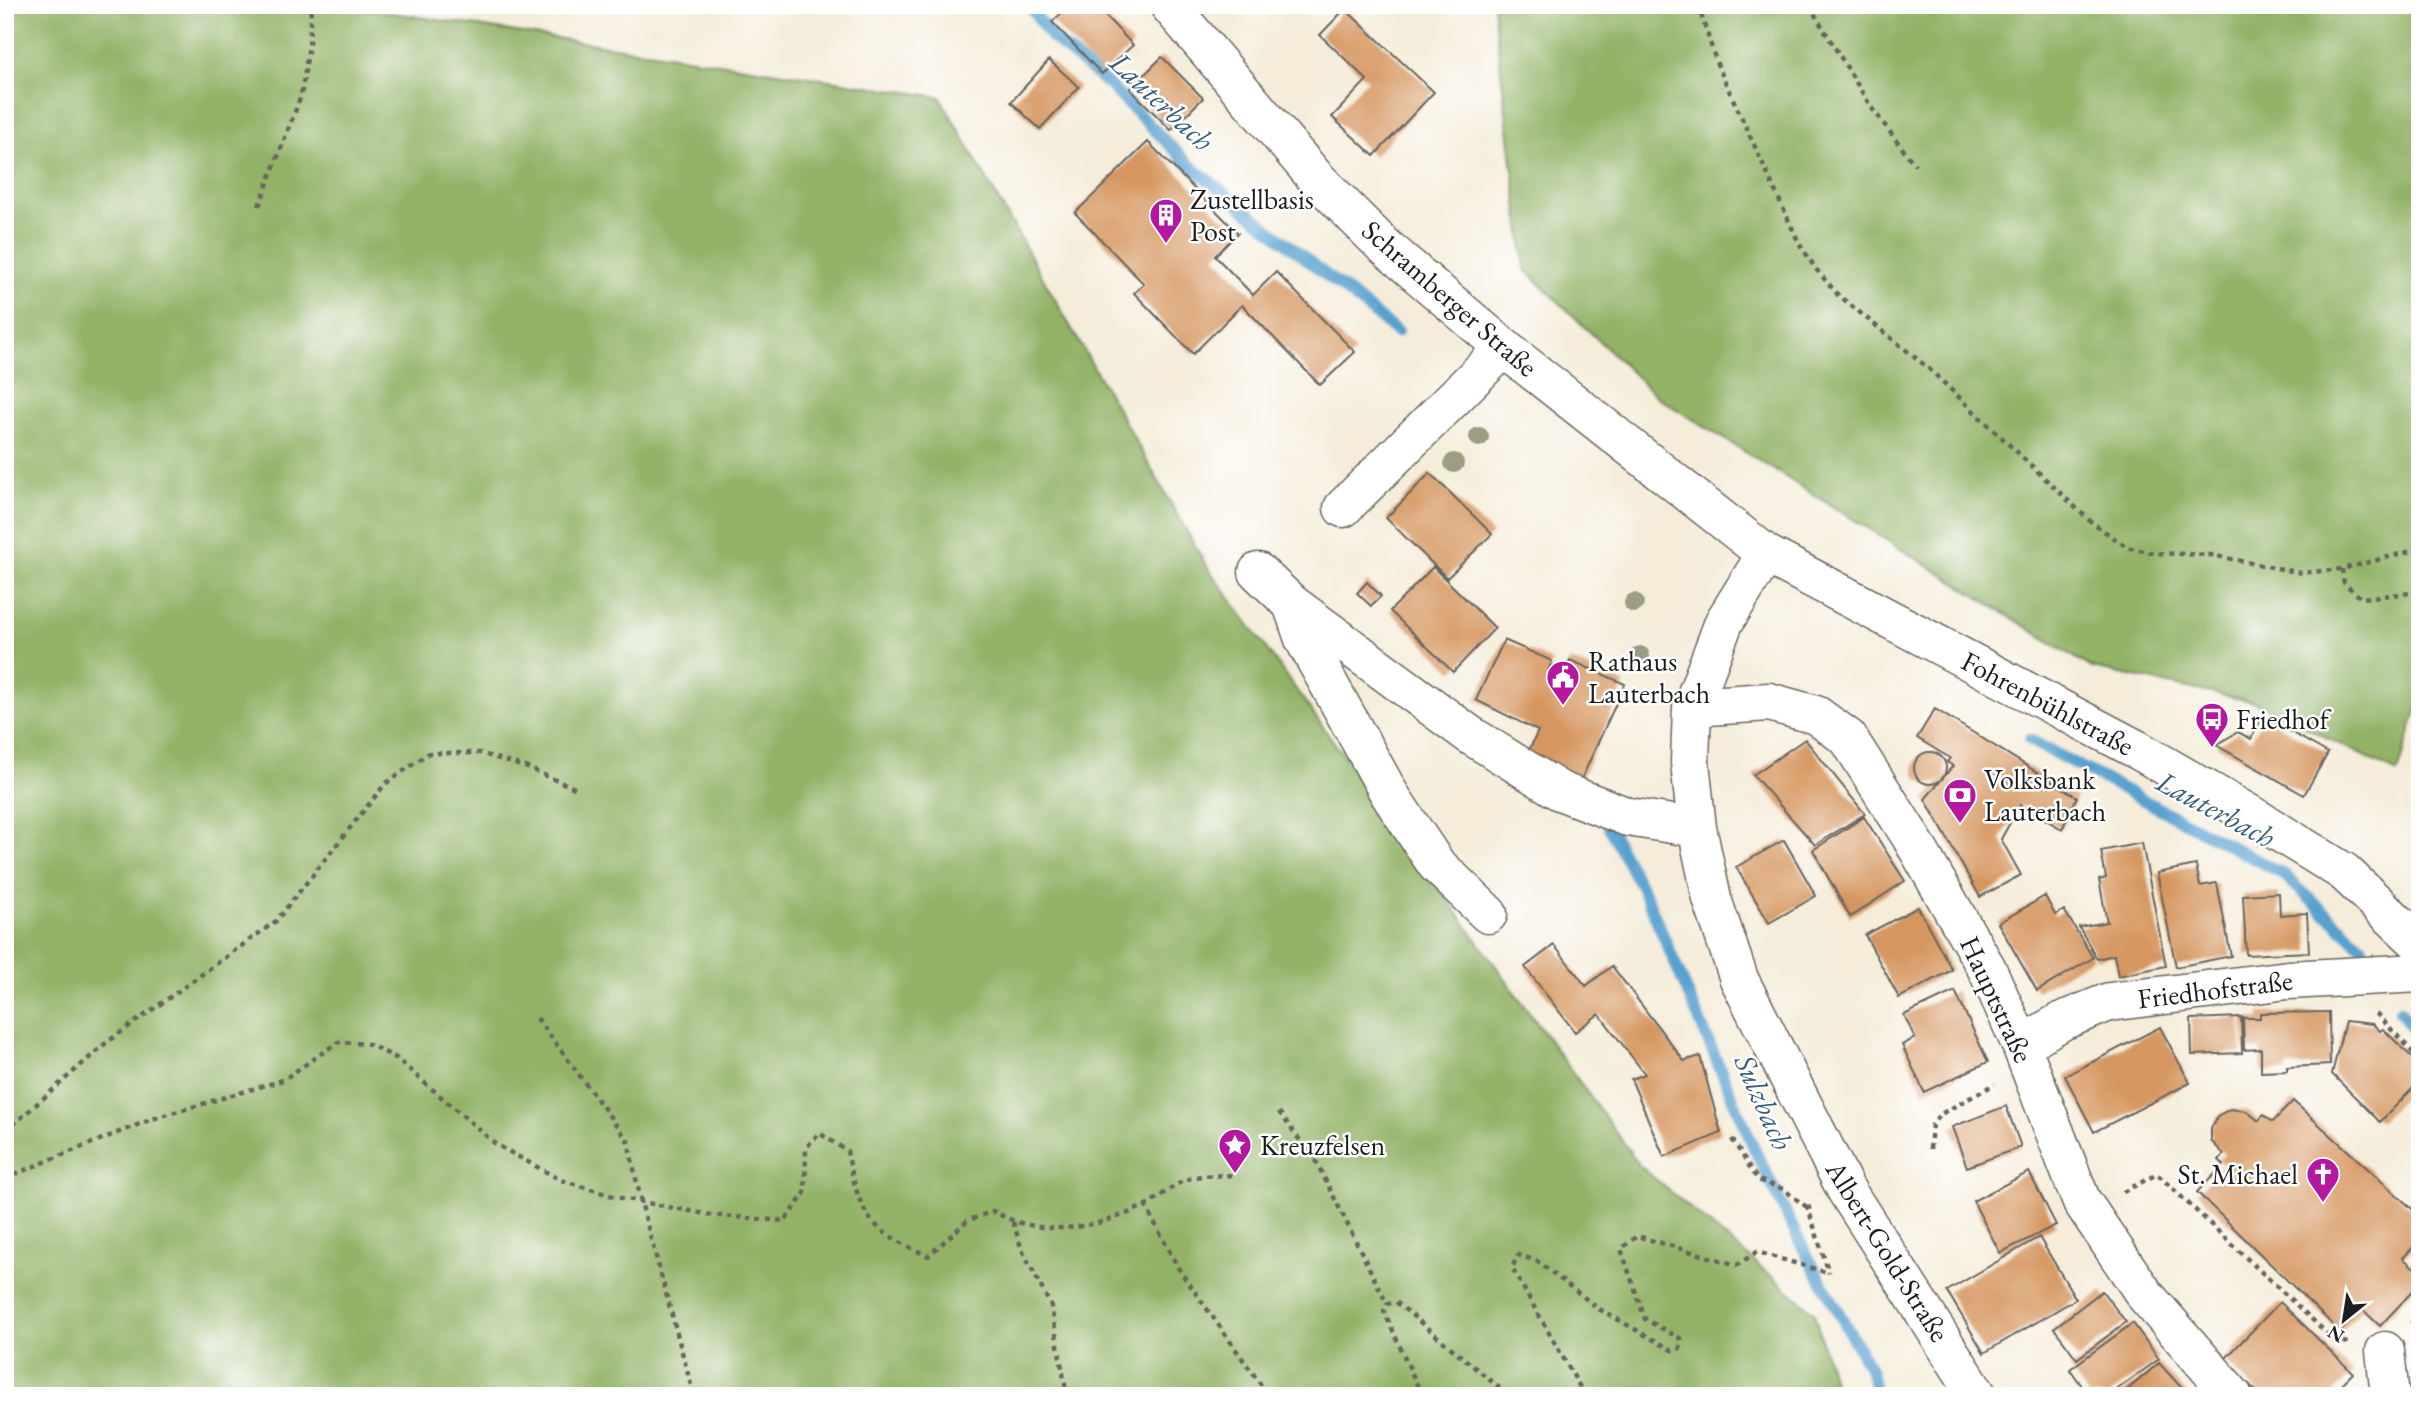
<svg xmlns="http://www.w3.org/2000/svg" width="2425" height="1401" viewBox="0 0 2425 1401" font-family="'EB Garamond',serif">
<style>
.forest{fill:#92b266;stroke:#576741;stroke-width:2}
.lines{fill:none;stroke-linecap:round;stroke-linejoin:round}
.stream{stroke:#58a1cf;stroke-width:12}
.building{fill:#d5965f}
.minor-casing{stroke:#68655e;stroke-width:41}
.major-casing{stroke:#68655e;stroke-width:41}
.path{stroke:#68655e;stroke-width:4.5;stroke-dasharray:5 5;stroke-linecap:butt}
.minor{stroke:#fff;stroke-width:38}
.major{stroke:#fff;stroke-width:38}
.tree{fill:#9c9d83}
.labels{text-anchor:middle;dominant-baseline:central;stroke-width:5;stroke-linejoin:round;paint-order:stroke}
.poi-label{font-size:28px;fill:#1c1c1c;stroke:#fff;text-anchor:start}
.street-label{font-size:28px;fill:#1c1c1c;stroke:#fff}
.water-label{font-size:30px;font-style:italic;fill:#3a5e76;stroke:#fff}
</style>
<rect width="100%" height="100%" fill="#fff"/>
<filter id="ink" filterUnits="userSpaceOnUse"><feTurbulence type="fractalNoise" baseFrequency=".0143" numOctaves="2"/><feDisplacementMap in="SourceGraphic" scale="14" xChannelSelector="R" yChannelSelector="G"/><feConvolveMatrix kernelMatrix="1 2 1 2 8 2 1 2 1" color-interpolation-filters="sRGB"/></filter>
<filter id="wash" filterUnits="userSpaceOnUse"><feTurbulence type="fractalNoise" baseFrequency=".00686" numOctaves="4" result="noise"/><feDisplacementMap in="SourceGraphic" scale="28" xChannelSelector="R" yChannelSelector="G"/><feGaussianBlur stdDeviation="1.57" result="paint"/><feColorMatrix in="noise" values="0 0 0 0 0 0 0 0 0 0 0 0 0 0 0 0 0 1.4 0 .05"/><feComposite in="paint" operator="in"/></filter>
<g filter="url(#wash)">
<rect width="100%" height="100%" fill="#f5edda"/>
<!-- forest -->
<path class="forest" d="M5,5h336l599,92 266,468 435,602 173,145 23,84h-1832z
M1493,5h927v693l-22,75 -143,-71 -163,-34 -435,-271 -132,-128z"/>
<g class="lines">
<!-- stream -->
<path class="stream" d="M1029,5l22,32 59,49 81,80 206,166
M2030,740l253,134 79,73
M1608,826l40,74 106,248 47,96 70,127 5,25
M2400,1011l20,28"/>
</g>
<g id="blocks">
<!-- building -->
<path class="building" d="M1070,5h25l38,40 -31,29 -50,-52z
M1345,9l89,83 -60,64 -42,-39 35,-37 -47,-45z
M1162,57l41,41 -32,32 -41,-41z
M1049,60l30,27 -39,42 -29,-27z
M1148,142l90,91 -23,23 38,39 23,-23 79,80 -35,33 -78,-80 -49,49 -59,-61 10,-9 -69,-71z
M1430,473l62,61 -45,44 -61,-60z
M1433,567l62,61 -42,44 -63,-61z
M1367,582l14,14 -10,10 -14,-13z
M1504,640l48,21 -3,8 14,6 7,-15 55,24 -46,100 -52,-29 11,-24 -62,-31z
M1935,709l142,88 -15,32 -42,-24 -19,34 20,36 -41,22 -55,-98 28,-33 -6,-4 3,-4 -33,-20z
M2263,716l65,37 -24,42 -88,-50 22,-13 13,7z
M1805,739l60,75 -50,31 -62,-70z
M1914 768a16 16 0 1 1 32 0a16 16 0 1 1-32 0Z
M1864,817l41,64 -55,36 -37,-67z
M1784,840l32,56 -47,27 -33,-56z
M2142,843l24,123 -48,10 -4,-21 -17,4 -18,-32 28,-5 -8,-42 7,-2 -5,-27z
M2196,865l4,21 17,-3 14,73 -55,11 -19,-94z
M2279,893l1,22 27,-2 2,39 -63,3 -3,-60z
M2045,896l10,19 9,-5 29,48 -56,33 -39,-68z
M1918,907l34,63 -53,28 -34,-63z
M1554,945l32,41 26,-20 72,95 16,-5 21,77 -57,24 -33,-78 14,-5 -46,-60 -24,18 -50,-65z
M1955,991l33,71 -64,30 -22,-47 13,-7 -11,-23z
M2329,1012l1,53 -43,2v4l-26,1v-23l-17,1 -1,-32h17v-5z
M2241,1017l1,36 -50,2 -1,-36z
M2345,1021l28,3 7,7 3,-2 37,36v16l-40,41 -48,-48z
M2160,1027l30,56 -96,49 -29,-56z
M2293,1101l127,115v24l-17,18 17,15v10l-40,43 -18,-17 -22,23 -143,-140 27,-27 -5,-5 5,-6 -13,-13v-13l7,-12 12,-7 16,2 13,10 4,-6 10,7z
M2006,1106l15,41 -54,20 -15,-40z
M2029,1172l27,53 -56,28 -27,-52z
M2039,1237l37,62 -92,54 -37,-62z
M2102,1291l24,31 -49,37 -23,-31z
M2280,1302l73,71 -23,23h-69l-37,-36z
M2133,1323l26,36 -51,37h-19l-19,-27z
M2159,1363l30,33h-69z"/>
</g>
</g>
<g filter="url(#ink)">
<use href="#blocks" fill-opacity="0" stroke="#68655e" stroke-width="2"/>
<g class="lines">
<defs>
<path id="minor" d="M1343,508l161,-160
M1766,554l-42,68 -32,85 -2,55 7,66 15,71 27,80 107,211 132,206
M1258,572l34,32 178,131 90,56 68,26 69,11
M1292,604l12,35 86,156 46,69 52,50
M1692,707l77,-5 47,13 32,23 63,99 76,132 34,76 60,155 64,95 88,101
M2021,1045l41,-24 47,-19 179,-22 132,-7
M2385,1351l5,45"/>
<path id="major" d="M1169,5l147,173 66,66 122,104 262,206 372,196 113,65 93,57 76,72"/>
</defs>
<!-- minor casing -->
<use href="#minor" class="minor-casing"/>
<!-- major casing -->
<use href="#major" class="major-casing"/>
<!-- path -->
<path class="path" d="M1698,5l19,59 82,179 16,25 23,27 89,72 164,155 36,25 26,6 58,2 91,18 40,-4 78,-20
M1809,5l62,102 44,58
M259,206l42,-110 8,-51 2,-40
M2342,569l2,14 17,15 59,-6
M2376,1013l44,47
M537,1018l91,123 13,61 53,194
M1279,1112l38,51 70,141
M5,1132l101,-89 170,-122 109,-137 44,-31h51l45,14 52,22
M1732,1139l26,41 25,9 25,19
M1930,1149l2,-24 7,-10 56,-31
M5,1178l147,-59 131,-39 55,-38 30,2 28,14 101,87 64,35 55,17 95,18 74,6 20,-28 1,-45 13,-15 28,18c14,66 18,76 81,105l39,-35 26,-10c48,28 103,18 151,-5 15,-7 27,-20 42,-26 13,-6 34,-4 49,-5
M2123,1192l34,-18 177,166 14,3
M1145,1205l35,66 89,125
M1811,1207l-3,1 21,65
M1013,1222l9,28 29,56 16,90
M2411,1324l9,-9
M1422,1396l-38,-85 3,-7 9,-2 113,94
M1585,1396l-73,-128 6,-13 19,6 62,48 73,41 8,-2 1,-9 -36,-20 -24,-70 16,-13 100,29 20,-13 72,21"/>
<!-- minor -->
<use href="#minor" class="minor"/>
<!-- major -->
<use href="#major" class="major"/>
</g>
<!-- trees -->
<g class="tree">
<circle cx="1479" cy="437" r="10"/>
<circle cx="1454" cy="463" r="10"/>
<circle cx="1634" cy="603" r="10"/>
<circle cx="1640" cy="656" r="10"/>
</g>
</g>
<!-- icons -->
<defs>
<symbol id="building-pin" viewBox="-11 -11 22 30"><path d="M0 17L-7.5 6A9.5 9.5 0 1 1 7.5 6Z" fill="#b5179e" stroke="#fff"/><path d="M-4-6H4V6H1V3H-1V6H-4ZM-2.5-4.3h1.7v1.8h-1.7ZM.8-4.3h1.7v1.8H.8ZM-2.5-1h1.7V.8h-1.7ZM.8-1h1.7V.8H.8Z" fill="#fff"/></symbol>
<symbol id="civic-pin" viewBox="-11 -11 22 30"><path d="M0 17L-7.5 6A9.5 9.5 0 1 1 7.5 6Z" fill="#b5179e" stroke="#fff"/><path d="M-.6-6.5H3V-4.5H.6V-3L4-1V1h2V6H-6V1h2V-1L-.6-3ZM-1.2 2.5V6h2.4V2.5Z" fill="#fff"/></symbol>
<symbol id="bus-pin" viewBox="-11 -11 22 30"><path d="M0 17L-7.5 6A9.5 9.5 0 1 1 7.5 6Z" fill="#b5179e" stroke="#fff"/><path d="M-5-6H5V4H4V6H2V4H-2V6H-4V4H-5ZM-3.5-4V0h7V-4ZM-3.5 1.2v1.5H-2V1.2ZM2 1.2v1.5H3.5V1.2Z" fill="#fff"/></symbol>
<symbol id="bank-pin" viewBox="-11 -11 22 30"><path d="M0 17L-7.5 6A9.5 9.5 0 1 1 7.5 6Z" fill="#b5179e" stroke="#fff"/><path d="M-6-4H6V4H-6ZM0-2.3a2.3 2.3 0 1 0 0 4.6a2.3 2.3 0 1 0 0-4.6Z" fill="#fff"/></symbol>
<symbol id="sight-pin" viewBox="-11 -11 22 30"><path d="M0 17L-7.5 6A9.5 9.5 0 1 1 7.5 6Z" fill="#b5179e" stroke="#fff"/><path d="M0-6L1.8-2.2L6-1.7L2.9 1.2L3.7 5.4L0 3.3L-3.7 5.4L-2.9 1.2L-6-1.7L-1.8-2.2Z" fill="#fff"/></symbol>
<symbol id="church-pin" viewBox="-11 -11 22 30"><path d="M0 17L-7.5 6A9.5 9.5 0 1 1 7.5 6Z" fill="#b5179e" stroke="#fff"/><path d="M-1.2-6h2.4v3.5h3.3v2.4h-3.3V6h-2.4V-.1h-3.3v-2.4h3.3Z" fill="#fff"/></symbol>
</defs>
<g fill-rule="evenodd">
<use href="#building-pin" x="1147" y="196" width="38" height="52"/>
<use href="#civic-pin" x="1544" y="658" width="38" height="52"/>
<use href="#bus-pin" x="2193" y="700" width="38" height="52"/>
<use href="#bank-pin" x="1941" y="776" width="38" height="52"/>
<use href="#sight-pin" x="1216" y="1126" width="38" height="52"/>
<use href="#church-pin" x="2304" y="1155" width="38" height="52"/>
</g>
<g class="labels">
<!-- poi labels -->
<g class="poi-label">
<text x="1190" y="199">Zustellbasis<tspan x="1190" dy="32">Post</tspan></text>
<text x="1588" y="661">Rathaus<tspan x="1588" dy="32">Lauterbach</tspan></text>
<text x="2236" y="719">Friedhof</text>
<text x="1984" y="779">Volksbank<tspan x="1984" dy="32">Lauterbach</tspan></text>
<text x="1260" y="1145">Kreuzfelsen</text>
<text x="2298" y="1174" text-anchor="end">St. Michael</text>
</g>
<!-- street labels -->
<g class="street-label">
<text transform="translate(1450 298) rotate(41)">Schramberger Straße</text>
<text transform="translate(2048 703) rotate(28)">Fohrenbühlstraße</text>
<text transform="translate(2215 989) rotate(-7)">Friedhofstraße</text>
<text transform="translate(1997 999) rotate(65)">Hauptstraße</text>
<text transform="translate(1888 1251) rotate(58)">Albert-Gold-Straße</text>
</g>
<!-- water labels -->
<g class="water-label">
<text transform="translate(1162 101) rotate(43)">Lauterbach</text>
<text transform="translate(2216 809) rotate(28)">Lauterbach</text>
<text transform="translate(1764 1102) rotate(66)">Sulzbach</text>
</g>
</g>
<!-- margin -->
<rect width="2425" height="1401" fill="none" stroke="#fff" stroke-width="28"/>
<!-- north arrow -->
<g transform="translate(2344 1320) rotate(210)" stroke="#ffffff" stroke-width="5" paint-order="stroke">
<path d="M0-5L12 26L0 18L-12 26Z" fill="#1c1c1c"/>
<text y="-10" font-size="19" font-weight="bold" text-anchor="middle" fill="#1c1c1c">N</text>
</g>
</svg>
